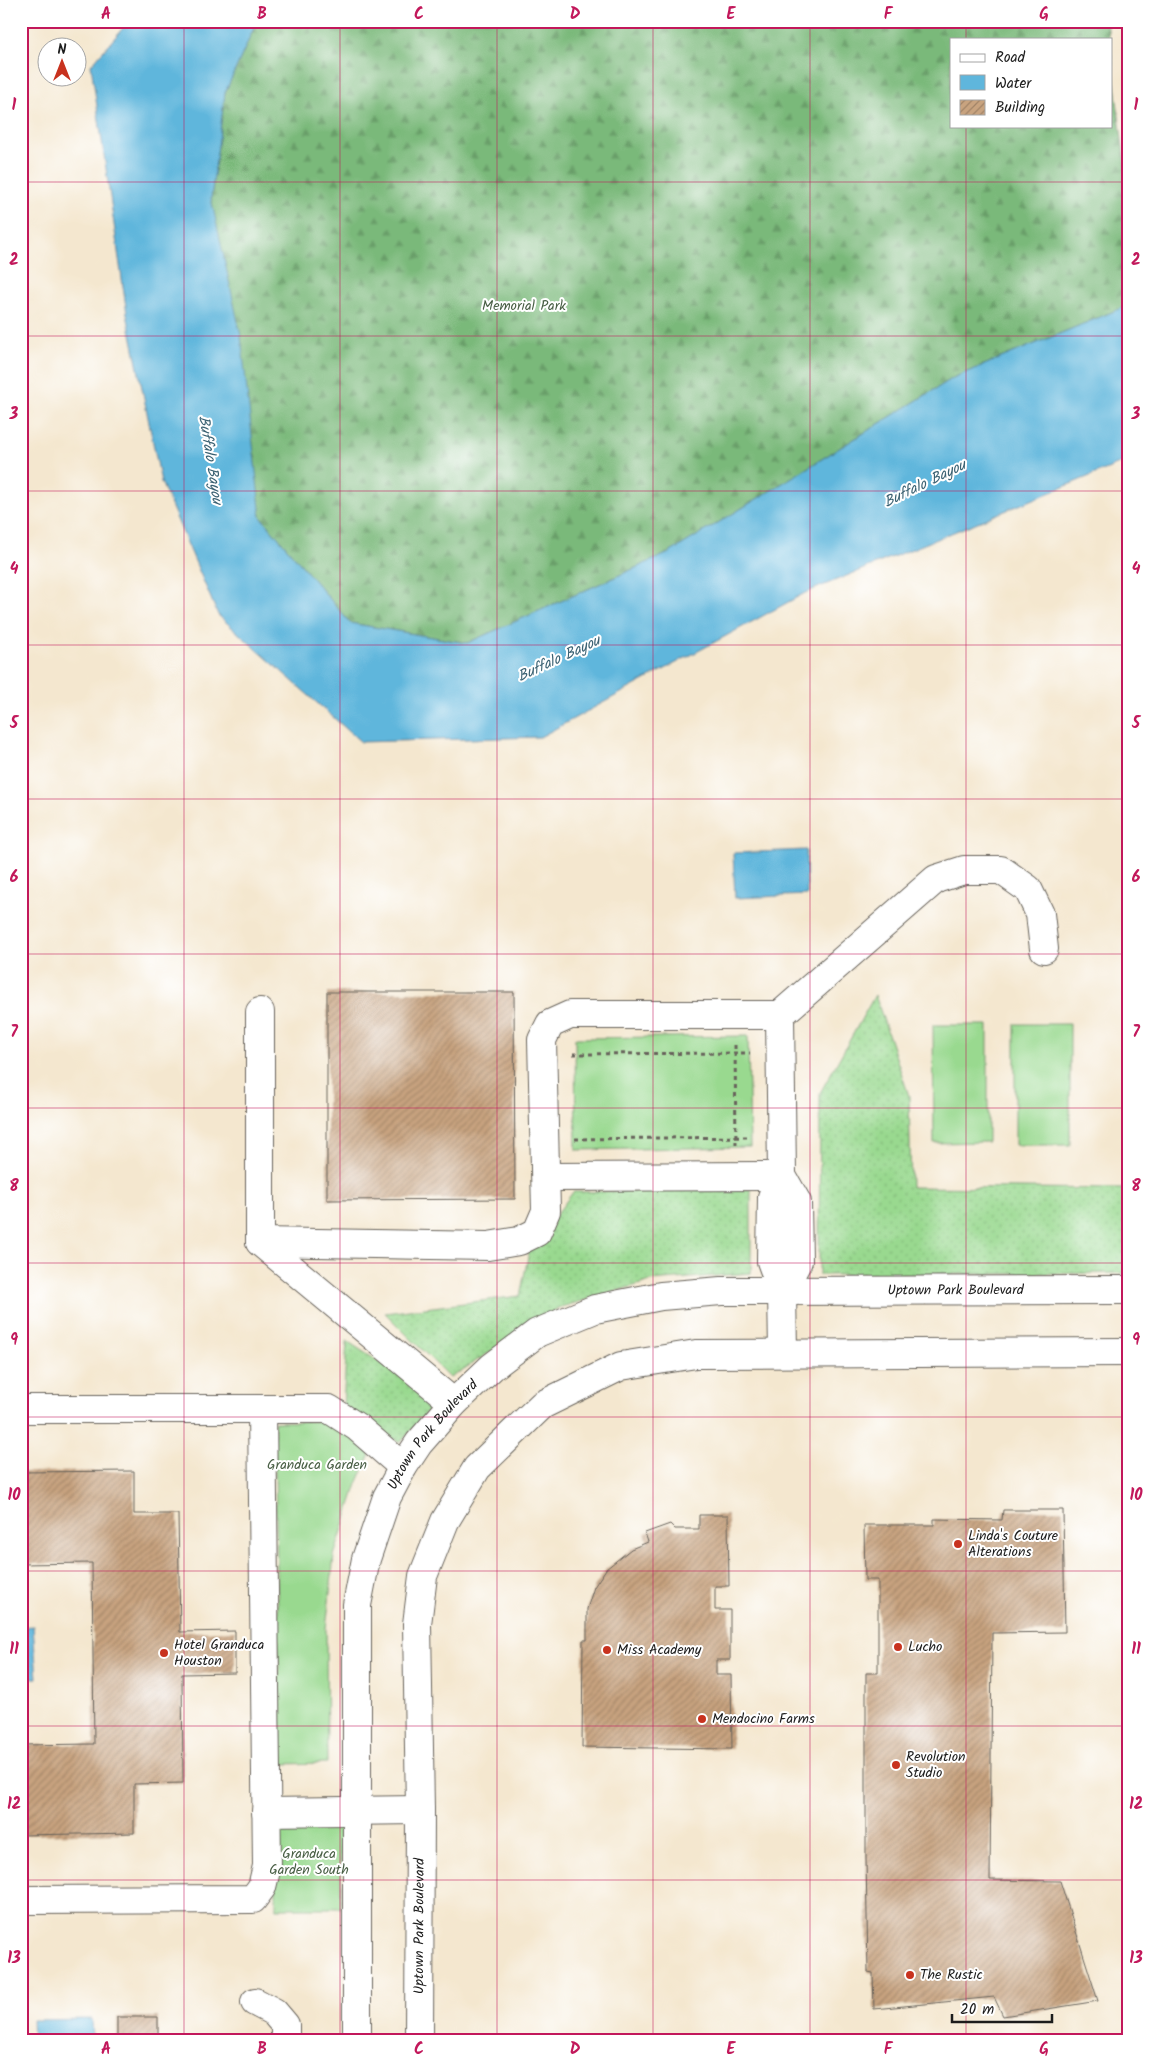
<svg xmlns="http://www.w3.org/2000/svg" width="1150" height="2062" viewBox="0 0 1150 2062" font-family="Kalam,sans-serif">
<style>
.grass{fill:url(#grass-dots);stroke:#5a7a56}
.forest{fill:url(#forest-firs);stroke:#4b6a4b}
.garden{fill:#99d98f;stroke:#5a7a56}
.water{fill:#5fb6dc;stroke:#3e697c}
.building{fill:url(#building-hatch)}
.lines{fill:none;stroke-linecap:round;stroke-linejoin:round}
.minor-casing{stroke:#68635b;stroke-width:30}
.path{stroke:#68635b;stroke-width:3;stroke-dasharray:4 4;stroke-linecap:butt}
.minor{stroke:#fff;stroke-width:28}
.grid{fill:none;stroke:#c2185b;stroke-width:1;stroke-opacity:0.55}
.poi-dot{fill:#c8321e;stroke:#fff;stroke-width:2}
.labels{text-anchor:middle;dominant-baseline:central;stroke-width:4;stroke-linejoin:round;paint-order:stroke}
.park-label{font-size:14px;fill:#485e44;stroke:#fff}
.street-label{font-size:14px;fill:#1c1c1c;stroke:#fff}
.poi-label{font-size:14px;fill:#1c1c1c;stroke:#fff;text-anchor:start}
.water-label{font-size:15px;font-style:italic;fill:#3a6172;stroke:#fff}
.neatline{fill:none;stroke:#c2185b;stroke-width:2}
.grid-label{font-size:16px;text-anchor:middle;font-weight:bold;fill:#c2185b}
</style>
<defs>
<pattern id="grass-dots" width="8" height="8" patternUnits="userSpaceOnUse" patternTransform="scale(1.25)"><rect width="8" height="8" fill="#99d98f"/><path d="M2 2h.1M6 6h.1" fill="none" stroke="#83ba7b" stroke-width="1.8" stroke-linecap="round"/></pattern>
<pattern id="forest-firs" width="22" height="20" patternUnits="userSpaceOnUse" patternTransform="scale(1.25)"><rect width="22" height="20" fill="#7ab97a"/><path d="M5 1l3.5 6h-7zM16 11l3.5 6h-7z" fill="#699e69"/></pattern>
<pattern id="building-hatch" width="6" height="6" patternUnits="userSpaceOnUse" patternTransform="scale(1.25)"><rect width="6" height="6" fill="#c8a37f"/><path d="M-1 1l2-2M0 6l6-6M5 7l2-2" fill="none" stroke="#a28467"/></pattern>
</defs>
<rect width="100%" height="100%" fill="#fff"/>
<filter id="ink" filterUnits="userSpaceOnUse"><feTurbulence type="fractalNoise" baseFrequency=".02" numOctaves="2"/><feDisplacementMap in="SourceGraphic" scale="10" xChannelSelector="R" yChannelSelector="G"/><feConvolveMatrix kernelMatrix="1 2 1 2 8 2 1 2 1" color-interpolation-filters="sRGB"/></filter>
<filter id="wash" filterUnits="userSpaceOnUse"><feTurbulence type="fractalNoise" baseFrequency=".0096" numOctaves="4" result="noise"/><feDisplacementMap in="SourceGraphic" scale="20" xChannelSelector="R" yChannelSelector="G"/><feGaussianBlur stdDeviation="1.12" result="paint"/><feColorMatrix in="noise" values="0 0 0 0 0 0 0 0 0 0 0 0 0 0 0 0 0 1.4 0 .05"/><feComposite in="paint" operator="in"/></filter>
<g filter="url(#wash)">
<rect width="100%" height="100%" fill="#f4e7cf"/>
<!-- grass -->
<path class="grass" d="M875,995l34,101 2,91 218,2v84l-310,2 1,-182z
M751,1189v84l-100,8 -93,27 -108,70 -65,-65 135,-17 9,-44 44,-60z
M347,1341l90,59 -37,43 -57,-36z"/>
<!-- forest -->
<path class="forest" d="M257,21h850l2,18h-158v87h160v-72l18,140v111l-174,72 -286,176 -202,90 -117,-20 -89,-106 -50,-319 14,-105z"/>
<!-- garden -->
<path class="garden" d="M1015,1024h55v121h-55z
M933,1025h55v117l-54,1z
M748,1036l2,111 -174,3 -1,-112z
M335,1421l35,33 -13,30 -23,72 -8,73 1,134 -46,1 -7,-342z
M276,1817h65v91h-65z"/>
<!-- water -->
<path class="water" d="M129,21h128l-32,72 -14,105 30,138 20,181 89,106 117,20 202,-90 286,-176 174,-72v155l-324,133 -265,144 -179,5 -143,-127 -57,-133 -34,-168 -36,-249z
M806,850l1,45 -72,3 -2,-45z
M33,1626l4,52 -16,1v-52z
M92,2019l1,22h-60l-1,-21z"/>
<g id="blocks">
<!-- building -->
<path class="building" d="M327,992h187l1,207 -188,1z
M134,1471v43h44l2,118 55,-1v42l-53,1 1,109 -49,1v49l-113,2v-90l73,-1 -2,-181 -71,1v-92z
M1003,1510h60l2,122 -73,1 -2,247 70,1 38,120 -95,15 -9,-19 -120,12 -1,-36 -5,-1 -2,-114v-185h12v-93h-13l-1,-55h70v-6l68,1z
M699,1515h29l1,71h-14v24h15v50h-14v15h15l1,74 -150,-2 1,-107h4v-31l7,-22 12,-18 25,-20 17,-7 -3,-9 25,-9 5,5h24z
M117,2017h41v24h-41z"/>
</g>
</g>
<g filter="url(#ink)">
<use href="#blocks" fill-opacity="0" stroke="#68635b" stroke-width="1"/>
<g class="lines">
<defs>
<g id="minor">
<path d="M260,1012v230l194,161"/>
<path d="M780,1015l2,161 -10,21 -1,64 11,30 1,61"/>
<path d="M782,1176l15,26 1,59 -16,30"/>
<path d="M546,1177l236,-1"/>
<path d="M260,1242l228,4 31,-5 18,-9 9,-21 -4,-171 8,-16 20,-9h210l156,-136 28,-9h37l27,19 12,25 4,35"/>
<path d="M21,1409h308l28,18 46,40"/>
<path d="M266,1812l154,-2"/>
<path d="M21,1900l232,-1 9,-12 5,-21 -5,-457"/>
<path d="M255,2002l19,10 11,13v16"/>
<path id="s1" d="M357,2041v-436l9,-46 21,-62 16,-30 16,-24 35,-40 38,-36 45,-34 58,-24 66,-13 60,-5 408,-1"/>
<path id="s2" d="M419,2041l1,-231 -3,-186 6,-48 22,-55 32,-53 65,-63 79,-39 75,-12 433,-2"/>
</g>
</defs>
<!-- minor casing -->
<use href="#minor" class="minor-casing"/>
<!-- path -->
<path class="path" d="M735,1045l1,102
M573,1054l177,-1
M575,1139l176,-2"/>
<!-- minor -->
<use href="#minor" class="minor"/>
</g>
</g>
<!-- grid -->
<path class="grid" d="M184,21v2020M340,21v2020M497,21v2020M653,21v2020M810,21v2020M966,21v18M966,126v1915M21,182h1108M21,336h1108M21,491h1108M21,645h1108M21,799h1108M21,954h1108M21,1108h1108M21,1263h1108M21,1417h1108M21,1571h1108M21,1726h1108M21,1880h1108"/>
<!-- markers -->
<g class="poi-dot">
<circle cx="958" cy="1544" r="5"/>
<circle cx="898" cy="1647" r="5"/>
<circle cx="607" cy="1650" r="5"/>
<circle cx="164" cy="1653" r="5"/>
<circle cx="702" cy="1719" r="5"/>
<circle cx="896" cy="1765" r="5"/>
<circle cx="910" cy="1975" r="5"/>
</g>
<g class="labels">
<!-- park labels -->
<g class="park-label">
<text x="524" y="306">Memorial Park</text>
<text x="317" y="1465">Granduca Garden</text>
<text x="309" y="1854">Granduca<tspan x="309" dy="16">Garden South</tspan></text>
</g>
<!-- street labels -->
<g class="street-label">
<text stroke="none"><textPath href="#s1" startOffset="1198">Uptown Park Boulevard</textPath></text>
<text stroke="none"><textPath href="#s1" startOffset="626">Uptown Park Boulevard</textPath></text>
<text stroke="none"><textPath href="#s2" startOffset="115">Uptown Park Boulevard</textPath></text>
</g>
<!-- poi labels -->
<g class="poi-label">
<text x="968" y="1536">Linda's Couture<tspan x="968" dy="16">Alterations</tspan></text>
<text x="174" y="1645">Hotel Granduca<tspan x="174" dy="16">Houston</tspan></text>
<text x="908" y="1647">Lucho</text>
<text x="617" y="1650">Miss Academy</text>
<text x="712" y="1719">Mendocino Farms</text>
<text x="906" y="1757">Revolution<tspan x="906" dy="16">Studio</tspan></text>
<text x="920" y="1975">The Rustic</text>
</g>
<!-- water labels -->
<g class="water-label">
<text transform="translate(210 460) rotate(81)">Buffalo Bayou</text>
<text transform="translate(925 484) rotate(-26)">Buffalo Bayou</text>
<text transform="translate(559 659) rotate(-25)">Buffalo Bayou</text>
</g>
</g>
<!-- margin -->
<rect width="1150" height="2062" fill="none" stroke="#fff" stroke-width="55"/>
<!-- legend -->
<rect x="950" y="38" width="162" height="90" fill="#ffffff" stroke="#a4a4a4"/>
<rect x="960" y="54" width="25" height="8" fill="#ffffff" stroke="#a4a4a4"/>
<text x="995" y="62" font-size="15" fill="#1c1c1c">Road</text>
<rect x="960" y="75" width="25" height="15" fill="#5fb6dc" stroke="#a4a4a4"/>
<text x="995" y="88" font-size="15" fill="#1c1c1c">Water</text>
<rect x="960" y="100" width="25" height="15" fill="url(#building-hatch)" stroke="#a4a4a4"/>
<text x="995" y="112" font-size="15" fill="#1c1c1c">Building</text>
<!-- north arrow -->
<g transform="translate(62 62)"><circle r="24" fill="#ffffff" stroke="#a4a4a4"/>
<path d="M0-4L9 19L0 12L-9 19Z" fill="#c8321e"/>
<text y="-8" font-size="14" font-weight="bold" text-anchor="middle" fill="#1c1c1c">N</text>
</g>
<!-- scale -->
<path d="M952 2014v8h100v-8" fill="none" stroke="#1c1c1c" stroke-width="2.5"/>
<text x="960" y="2014" font-size="15" fill="#1c1c1c" stroke="#ffffff" stroke-width="4" paint-order="stroke">20 m</text>
<rect x="28" y="28" width="1094" height="2006" class="neatline"/>
<g class="grid-label">
<text x="106" y="19">A</text>
<text x="262" y="19">B</text>
<text x="419" y="19">C</text>
<text x="575" y="19">D</text>
<text x="731" y="19">E</text>
<text x="888" y="19">F</text>
<text x="1044" y="19">G</text>
<text x="14" y="110">1</text>
<text x="1136" y="110">1</text>
<text x="14" y="265">2</text>
<text x="1136" y="265">2</text>
<text x="14" y="419">3</text>
<text x="1136" y="419">3</text>
<text x="14" y="574">4</text>
<text x="1136" y="574">4</text>
<text x="14" y="728">5</text>
<text x="1136" y="728">5</text>
<text x="14" y="882">6</text>
<text x="1136" y="882">6</text>
<text x="14" y="1037">7</text>
<text x="1136" y="1037">7</text>
<text x="14" y="1191">8</text>
<text x="1136" y="1191">8</text>
<text x="14" y="1345">9</text>
<text x="1136" y="1345">9</text>
<text x="14" y="1500">10</text>
<text x="1136" y="1500">10</text>
<text x="14" y="1654">11</text>
<text x="1136" y="1654">11</text>
<text x="14" y="1809">12</text>
<text x="1136" y="1809">12</text>
<text x="14" y="1963">13</text>
<text x="1136" y="1963">13</text>
<text x="106" y="2054">A</text>
<text x="262" y="2054">B</text>
<text x="419" y="2054">C</text>
<text x="575" y="2054">D</text>
<text x="731" y="2054">E</text>
<text x="888" y="2054">F</text>
<text x="1044" y="2054">G</text>
</g>
</svg>
